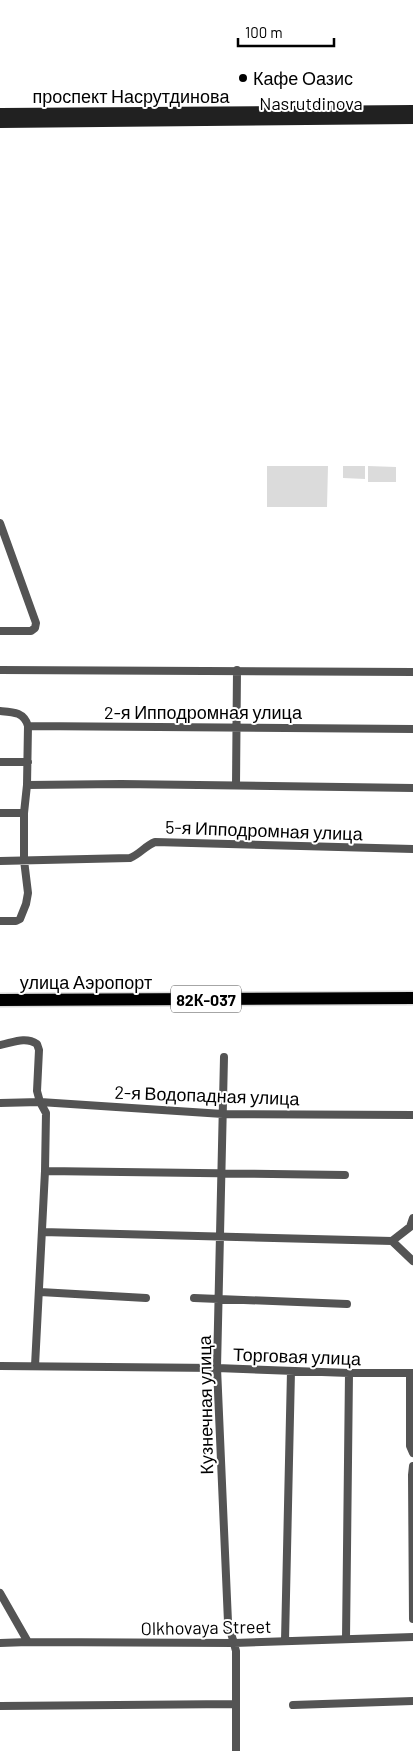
<svg xmlns="http://www.w3.org/2000/svg" width="413" height="1751" viewBox="0 0 413 1751" font-family="Barlow,sans-serif">
<style>
.green{fill:#dbdbdb}
.lines{fill:none;stroke-linecap:round;stroke-linejoin:round}
.primary-casing{stroke:#dbdbdb;stroke-width:15}
.street{stroke:#545454;stroke-width:8}
.secondary{stroke:#212121;stroke-width:10}
.primary{stroke:#000;stroke-width:12}
.poi-dot{fill:#000;stroke:#fff;stroke-width:2}
.labels{text-anchor:middle;dominant-baseline:central;stroke-width:4;stroke-linejoin:round;paint-order:stroke}
.shield{fill:#fff;stroke:#4c4c4c;stroke-width:1}
.shield-label{font-size:16px;font-weight:bold;fill:#000}
.poi-label{font-size:18px;fill:#000;stroke:#fff;text-anchor:start}
.street-label{font-size:18px;fill:#000;stroke:#fff}
</style>
<rect width="100%" height="100%" fill="#fff"/>
<!-- green -->
<path class="green" d="M267,466h61l-1,41h-60z
M343,466h22v13l-22,-1z
M368,466l28,1v15h-28z"/>
<g class="lines">
<defs>
<path id="primary" d="M0,1000l413,-2"/>
</defs>
<!-- primary casing -->
<use href="#primary" class="primary-casing"/>
<!-- street -->
<path class="street" d="M0,523l36,100 -1,5 -4,3h-31
M0,670l413,2
M0,711c13,1 24,1 28,15l385,3
M0,762h28
M27,785l94,-1 292,4
M236,785l1,-115
M0,813h24
M0,861l130,-3c10,-4 15,-12 25,-16l258,7
M0,921h16l4,-2 6,-15 2,-11 -4,-33v-47l3,-28 1,-59
M0,1045c12,-2 25,-9 37,-1l2,6 -2,41 3,11 6,11 -1,58 -10,195
M224,1057l-7,311 11,254 8,29v100
M0,1103l40,-1 183,12 190,1
M45,1171l300,4
M42,1232l350,9
M392,1241l18,-14 3,-9
M392,1241l21,20
M40,1292l106,6
M194,1298l153,6
M0,1366l217,2 132,5h64
M410,1373v73l3,7
M413,1466l-1,9 1,144
M0,1593l28,49
M346,1639l3,-266
M285,1641l6,-270
M0,1643l28,-1 206,1 179,-6
M293,1705l120,-4
M0,1706l236,-2"/>
<!-- secondary -->
<path class="secondary" d="M0,113l413,-3
M0,123l413,-4"/>
<!-- primary -->
<use href="#primary" class="primary"/>
</g>
<!-- markers -->
<circle class="poi-dot" cx="243" cy="78" r="5"/>
<g class="labels">
<!-- shield labels -->
<rect class="shield" x="171" y="985.5" width="70" height="27" rx="4"/>
<g class="shield-label">
<text x="206" y="999">82К-037</text>
</g>
<!-- poi labels -->
<g class="poi-label">
<text x="253" y="78">Кафе Оазис</text>
</g>
<!-- street labels -->
<g class="street-label">
<text x="131" y="96">проспект Насрутдинова</text>
<text x="311" y="103">Nasrutdinova</text>
<text x="203" y="712">2-я Ипподромная улица</text>
<text transform="translate(264 830) rotate(2)">5-я Ипподромная улица</text>
<text x="86" y="982">улица Аэропорт</text>
<text transform="translate(207 1095) rotate(2)">2-я Водопадная улица</text>
<text transform="translate(297 1356) rotate(2)">Торговая улица</text>
<text transform="translate(205 1405) rotate(-91)">Кузнечная улица</text>
<text transform="translate(206 1627) rotate(-1)">Olkhovaya Street</text>
</g>
</g>
<!-- scale -->
<path d="M238 38v8h96v-8" fill="none" stroke="#000000" stroke-width="2.5"/>
<text x="245" y="38" font-size="15" fill="#000000" stroke="#ffffff" stroke-width="4" paint-order="stroke">100 m</text>
</svg>
